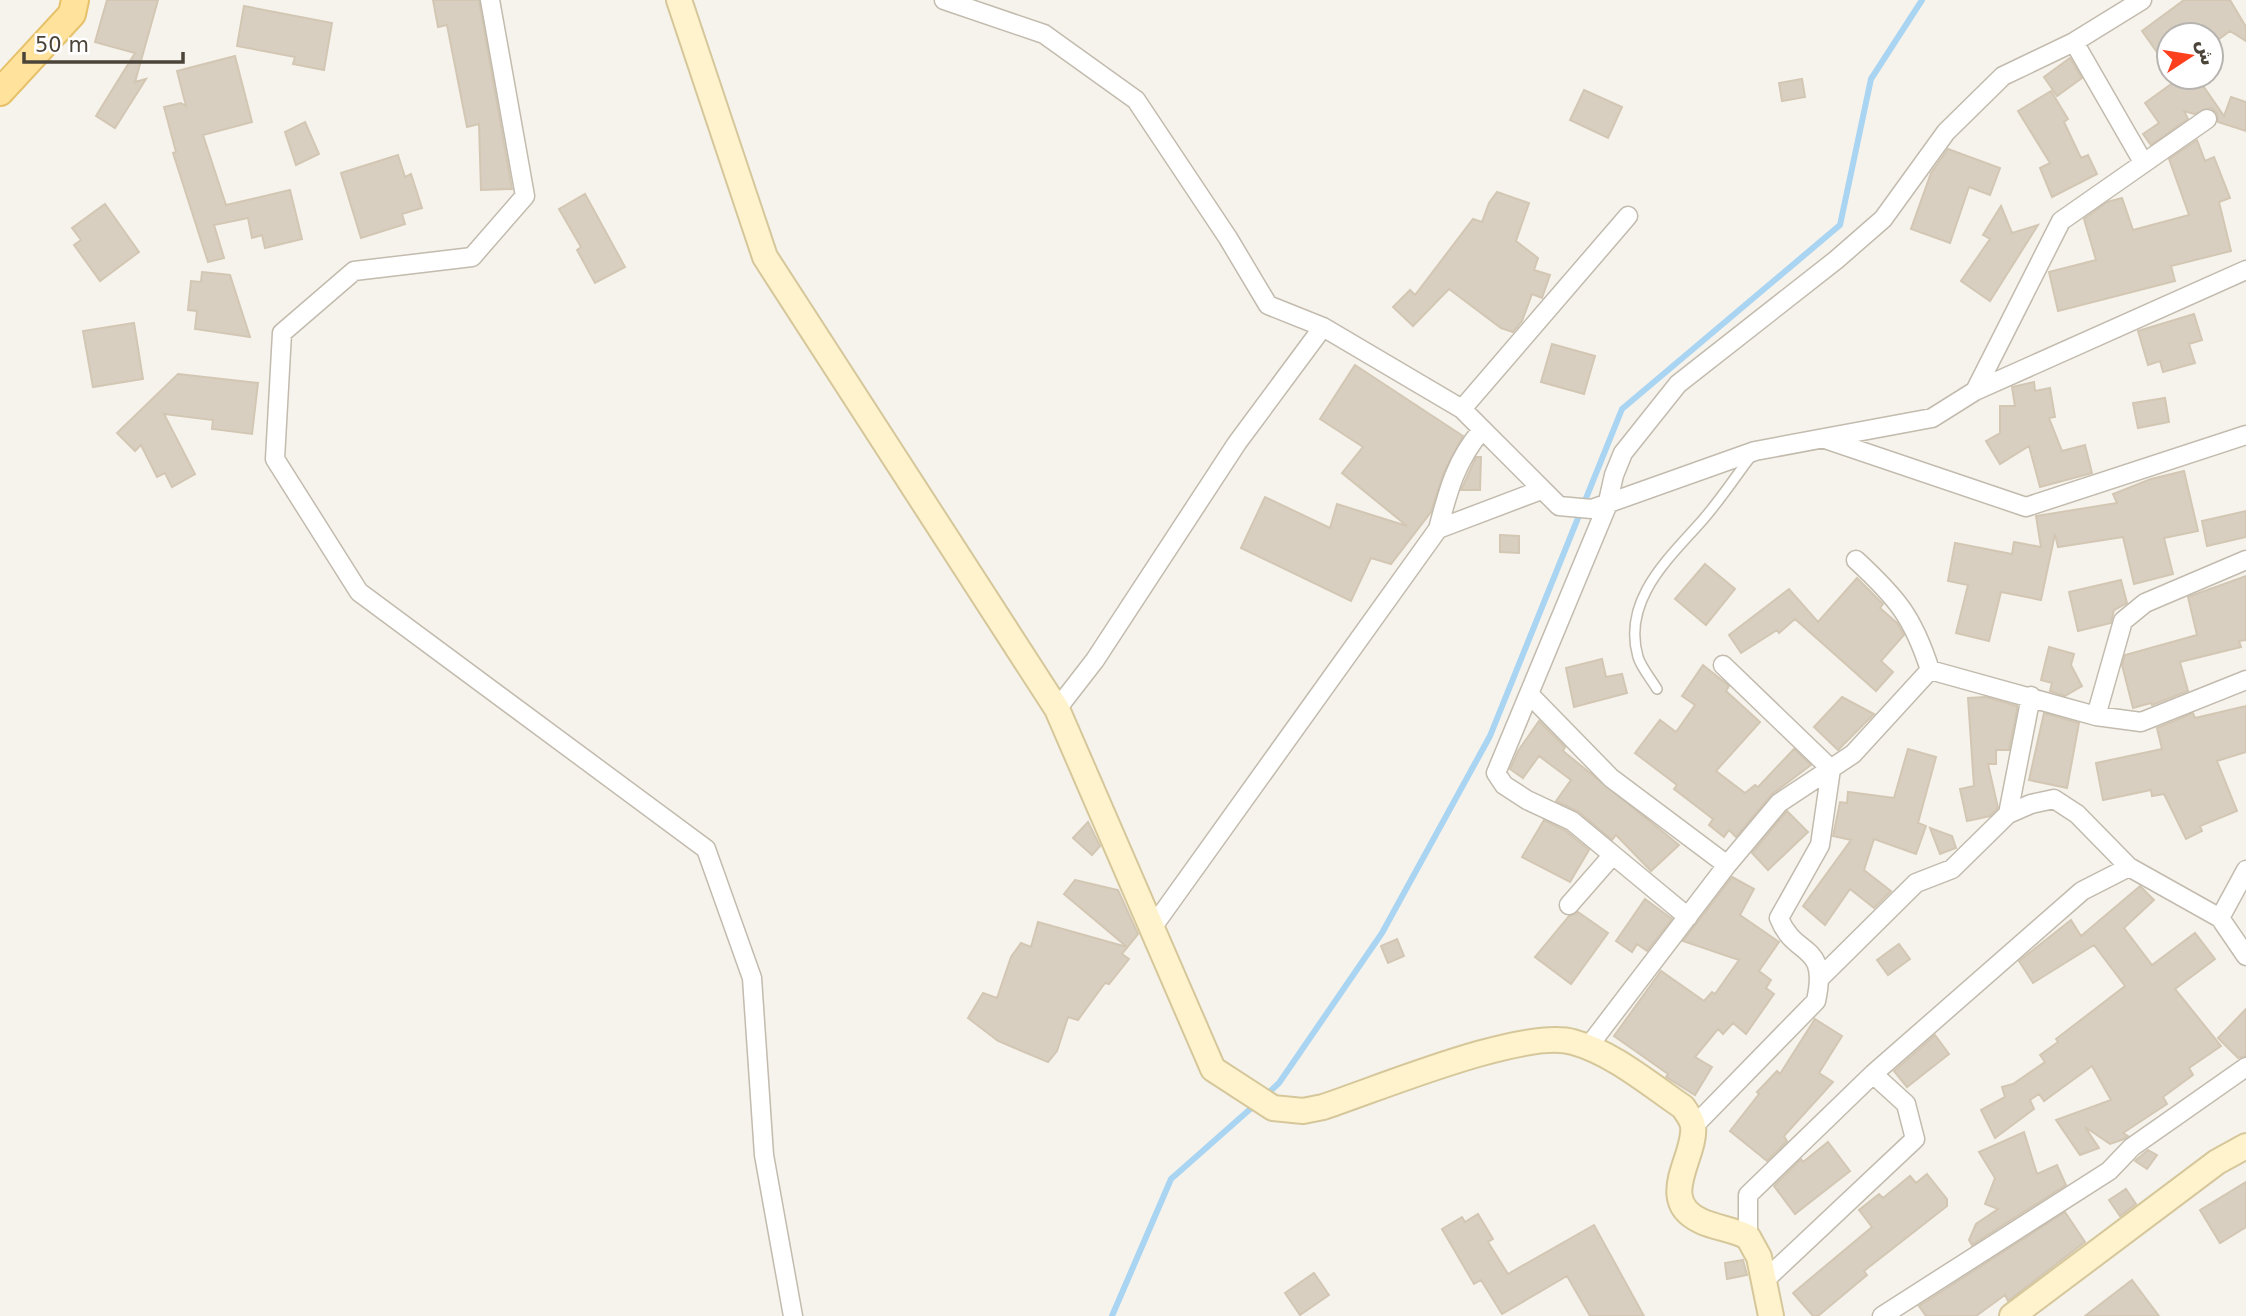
<svg xmlns="http://www.w3.org/2000/svg" width="2246" height="1316" viewBox="0 0 2246 1316" font-family="'DejaVu Sans',Vazirmatn,sans-serif">
<style>
.lines{fill:none;stroke-linecap:round;stroke-linejoin:round}
.stream{stroke:#a9d4f2;stroke-width:6}
.building{fill:#d8cfc1;stroke:#d3c7b4;stroke-width:2}
.lane-casing{stroke:#c2bbae;stroke-width:12}
.street-casing{stroke:#c2bbae;stroke-width:21}
.secondary-casing{stroke:#d6c79b;stroke-width:28}
.primary-casing{stroke:#e6c16a;stroke-width:30}
.lane{stroke:#fff;stroke-width:9}
.street{stroke:#fff;stroke-width:18}
.secondary{stroke:#fff3cd;stroke-width:24}
.primary{stroke:#ffe39c;stroke-width:26}
</style>
<rect width="100%" height="100%" fill="#f6f3ec"/>
<g class="lines">
<!-- stream -->
<path class="stream" d="M1265,1096l14,-13 103,-150 108,-197 132,-327 218,-184 31,-146 51,-79
M1112,1316l59,-137 86,-76"/>
</g>
<!-- building -->
<path class="building" d="M107,0h51l-23,82 11,-3 -31,49 -19,-12 39,-63 -40,-11z
M433,0h46l33,189 -31,1 -2,-66 -12,3 -20,-102 -9,2z
M2184,0h46l16,27v14l-16,-10 -19,14v-10h-42v34l-27,-38z
M244,6l88,17 -8,47 -31,-6 2,-7 -58,-11z
M235,56l17,66 -49,13 23,70 64,-15 12,49 -37,9 -3,-13 -10,3 -4,-20 -34,7 10,33 -16,4 -35,-109 3,-1 -12,-45 17,-4 5,3 -9,-35z
M2070,58l12,20 -25,18 -13,-19z
M2181,77h16l27,39 7,-19 15,5v29l-28,-9 -1,-9 -6,-5 -17,6 -10,-3 4,8 -37,26 -8,-11 16,-11 -14,-20z
M1802,79l3,18 -23,4 -3,-18z
M1584,90l38,17 -14,31 -38,-18z
M2051,91l17,28 -4,3 17,36 7,-3 9,19 -45,23 -12,-29 10,-5 -32,-52z
M305,122l14,32 -23,11 -11,-33z
M2197,140l8,21 9,-4 16,41 -11,4 12,49 -60,15 4,15 -117,30 -9,-39 47,-12 -12,-41 23,-17 15,-4 11,32 56,-15 -20,-56z
M1948,149l52,19 -10,27 -21,-8 -19,56 -39,-14 20,-56z
M398,155l7,22 6,-3 11,34 -20,6 3,10 -44,14 -20,-65z
M1497,192l32,11 -13,38 22,17 -4,12 16,5 -8,23 -10,-4 -10,27 -9,11 -12,-4 -52,-39 -36,37 -20,-19 17,-17 5,5 58,-76 9,3 7,-19z
M585,194l40,73 -30,16 -18,-33 4,-3 -22,-38z
M105,204l34,48 -39,29 -26,-36 7,-5 -9,-12z
M2001,206l11,27 26,-8 -48,76 -29,-20 29,-42 -7,-4z
M202,272l28,3 20,62 -55,-8 2,-18 -9,-1 3,-29 10,1z
M2194,314l8,26 -13,4 6,19 -32,9 -3,-11 -12,4 -10,-34z
M134,323l9,56 -50,8 -10,-56z
M1552,344l43,12 -11,38 -43,-12z
M1355,365l108,71 -19,36 -13,40 -40,52 -20,-6 -20,43 -110,-53 24,-51 65,31 7,-24 70,22 -65,-53 21,-26 -43,-28z
M178,374l80,9 -6,51 -40,-5 1,-9 -49,-6 31,60 -23,13 -7,-14 -8,4 -16,-32 -6,6 -18,-18z
M2034,382l1,9 15,-3 5,29 -6,1 13,33 23,-6 7,28 -52,14 -11,-41 -29,18 -14,-23 14,-8v-27h15l-3,-19z
M2165,398l4,24 -31,6 -5,-25z
M1476,457h5l-1,33h-19z
M2184,471l14,60 -34,7 9,36 -39,10 -11,-47 -65,10 -3,-13 -14,66 -40,-8 -12,49 -33,-8 12,-48 -20,-4 7,-38 57,11 2,-12 27,5 -5,-31 81,-13 -4,-9 38,-15z
M2246,511v26l-39,9 -5,-25z
M1500,535l19,1v17l-19,-1z
M1705,564l30,25 -29,36 -31,-26z
M2246,576v64l-7,1 2,6 -61,15 8,29 -36,14 -1,-2 -18,5 -11,-43 3,-10 72,-20 -9,-38z
M1857,578l26,26 -3,4 17,15 7,12 -23,26 12,11 -17,19 -81,-72 -16,14 -2,-3 -36,23 -12,-18 60,-46 29,33z
M2121,580l6,23 -13,7 -3,13 -33,8 -9,-39z
M2049,647l25,7 -3,11 11,21 -17,10 -15,-5 2,-8 -11,-3z
M1602,659l4,18 16,-3 5,19 -53,14 -8,-39z
M1703,665l26,21 -3,5 34,31 -44,49 29,22 10,-8 3,2 36,-38 17,16 -40,30 -35,42 -7,-7 -5,7 -15,-12 4,-6 -39,-30 3,-4 -42,-32 25,-33 16,12 19,-27 -13,-9z
M1842,697l32,17 -36,36 -24,-23z
M1986,697l31,9v4l-8,40h-13v14h-8l10,44 -8,8 -23,5 -7,-32 14,-3 -6,-88z
M2246,706v46l-29,9 20,50 -37,15 2,5 -16,8 -22,-45 -12,2 -1,-6 -48,10 -7,-37 66,-14 -5,-21 36,-15 2,5z
M2044,713l35,10 -12,65 -38,-8z
M1539,721l26,26 -2,4 116,94 -28,26 -35,-36 -4,5 -33,-28 -23,-11 15,-21 -32,-24 -16,22 -13,-9 8,-18z
M1908,749l28,8 -18,66 8,3 -10,28 -42,-15 -10,31 27,21 -17,17 -24,-19 -25,36 -22,-19 48,-66 -18,-4 7,-34 7,1 1,-11 46,6z
M1787,811l21,21 -40,38 -16,-17z
M1544,820l22,11 23,19 -19,32 -48,-25z
M1088,822l12,24 -8,9 -19,-17z
M1930,828l22,8 4,12 -16,6z
M1732,877l22,12 -14,26 39,27 -20,29 12,9 -5,8 8,6 -28,40 -13,-11 -10,11 -5,-5 -23,28 17,10 -17,28 -29,-18 2,-3 -54,-38 47,-65 43,30 8,-9 3,2 24,-34 -56,-19z
M1075,880l43,10 20,44 -16,20 7,5 -20,25 -4,-1 -27,37 -10,-3 -11,34 -9,11 -50,-21 -30,-23 15,-25 14,5 14,-41 10,-14 10,4 7,-25 89,25 -63,-53z
M2140,886l14,14 -30,28 28,37 43,-32 20,26 -40,30 46,57 -32,22 4,7 -30,22 4,7 -44,29 5,3 -4,3 -14,5 -25,-17 14,21 -19,7 -24,-35 55,-20 -19,-34 -48,35 -5,-7 -9,6 4,9 -39,29 -14,-28 24,-13 -3,-10 11,-3 32,-22 -5,-7 18,-13 -2,-3 69,-53 -31,-41 -61,38 -14,-22 52,-41 10,16z
M1645,899l27,20 -25,32 -10,-7 -5,8 -16,-11z
M1578,912l30,21 -37,51 -36,-27 34,-41z
M1397,939l7,17 -16,7 -7,-17z
M1899,944l11,15 -22,16 -11,-15z
M2246,1009v47l-8,2 -20,-20z
M1815,1019l27,17 -23,37 14,9 -49,54 3,5 -20,20 -37,-30 29,-37 -2,-2 20,-21 3,3z
M1935,1035l14,19 -42,33 -13,-16z
M2024,1132l13,42 20,-9 9,20 -94,60 -3,-5 7,-16 22,-15 -13,-5 10,-26 -16,-26z
M1828,1142l22,29 -55,43 -21,-28 27,-27 2,3z
M2148,1150l9,5 -10,14 -12,-8z
M1927,1174l20,25v7l-83,65 3,4 -49,41h-5l-20,-23 79,-66 -13,-17 20,-16 4,4 27,-22 6,7z
M2246,1182v45l-26,16 -20,-33z
M2126,1189l10,15 -16,12 -11,-16z
M2065,1212l20,30 -77,59 -3,-6 -29,21h-50l-7,-10z
M1478,1214l15,25 -5,3 20,32 86,-49 50,91h-54l-23,-40 -65,38 -21,-34 -7,4 -32,-55 20,-12 3,5z
M1743,1260l4,15 -20,4 -2,-16z
M1314,1273l15,22 -29,20 -15,-22z
M2132,1280l27,36h-74z"/>
<g class="lines">
<defs>
<path id="lane" d="M1657,689c-6,-10 -16,-22 -19,-32 -16,-56 29,-97 62,-134 19,-21 35,-46 52,-68"/>
<path id="street" d="M490,0l35,196 -53,61 -118,14 -72,62 -7,126 84,133 347,257 46,129 12,177 29,161
M944,0l100,34 92,66 92,138 40,67 55,22 139,82 97,97 33,3 163,-58 177,-33 43,-27 271,-121
M2074,42l69,120
M1975,391l86,-170 146,-102
M1462,409l166,-193
M1828,440l198,67 220,-72
M1438,529c10,-38 18,-69 44,-99
M1856,560c41,38 57,57 74,110
M1529,694l82,84 116,87
M1057,709l38,-49 142,-217 86,-116
M2096,716l27,-95 22,-18 101,-43
M2008,814l23,-118
M2246,870l-26,48 26,38
M1569,905l42,-48
M1688,917l-116,-96 -45,-21 -23,-15 -8,-12 111,-267 7,-31 9,-22 55,-69 158,-124 47,-41 63,-87 57,-56 71,-34 68,-42
M1152,928l286,-399 103,-39
M1821,977l95,-94 36,-14 56,-55 23,-10 23,-5 23,15 52,53
M1588,1047l139,-182 52,-62 74,-49 77,-84 166,46 45,6 105,-42
M1693,1127l123,-126c13,-60 -21,-42 -37,-83l41,-73 11,-76 -108,-104
M1748,1237v-42l125,-121 209,-183 47,-24 91,51
M1764,1281l151,-142 -9,-35 -33,-30
M1882,1316l227,-145 23,-24 114,-80"/>
<path id="secondary" d="M679,0l86,257 292,452 156,360 60,39 30,3 20,-4c55,-18 200,-79 250,-65 40,11 76,42 110,65 4,6 9,12 10,19 4,30 -38,74 8,95 15,7 31,8 47,16l11,20 12,59
M2012,1316l205,-154 29,-16"/>
<path id="primary" d="M0,92l72,-78 3,-14"/>
</defs>
<!-- lane casing -->
<use href="#lane" class="lane-casing"/>
<!-- street casing -->
<use href="#street" class="street-casing"/>
<!-- secondary casing -->
<use href="#secondary" class="secondary-casing"/>
<!-- primary casing -->
<use href="#primary" class="primary-casing"/>
<!-- lane -->
<use href="#lane" class="lane"/>
<!-- street -->
<use href="#street" class="street"/>
<!-- secondary -->
<use href="#secondary" class="secondary"/>
<!-- primary -->
<use href="#primary" class="primary"/>
</g>
<!-- north arrow -->
<g transform="translate(2190 56) rotate(78)"><circle r="33" fill="#ffffff" stroke="#b7b4b0" stroke-width="2"/>
<path d="M0-5L12 26L0 18L-12 26Z" fill="#fc3f1d"/>
<text y="-10" font-size="19" font-weight="bold" text-anchor="middle" fill="#4b4439">ش</text>
</g>
<!-- scale -->
<path d="M24 52v10h159v-10" fill="none" stroke="#4b4439" stroke-width="3.5"/>
<text x="35" y="52" font-size="21" fill="#4b4439" stroke="#ffffff" stroke-width="5" paint-order="stroke">50 m</text>
</svg>
